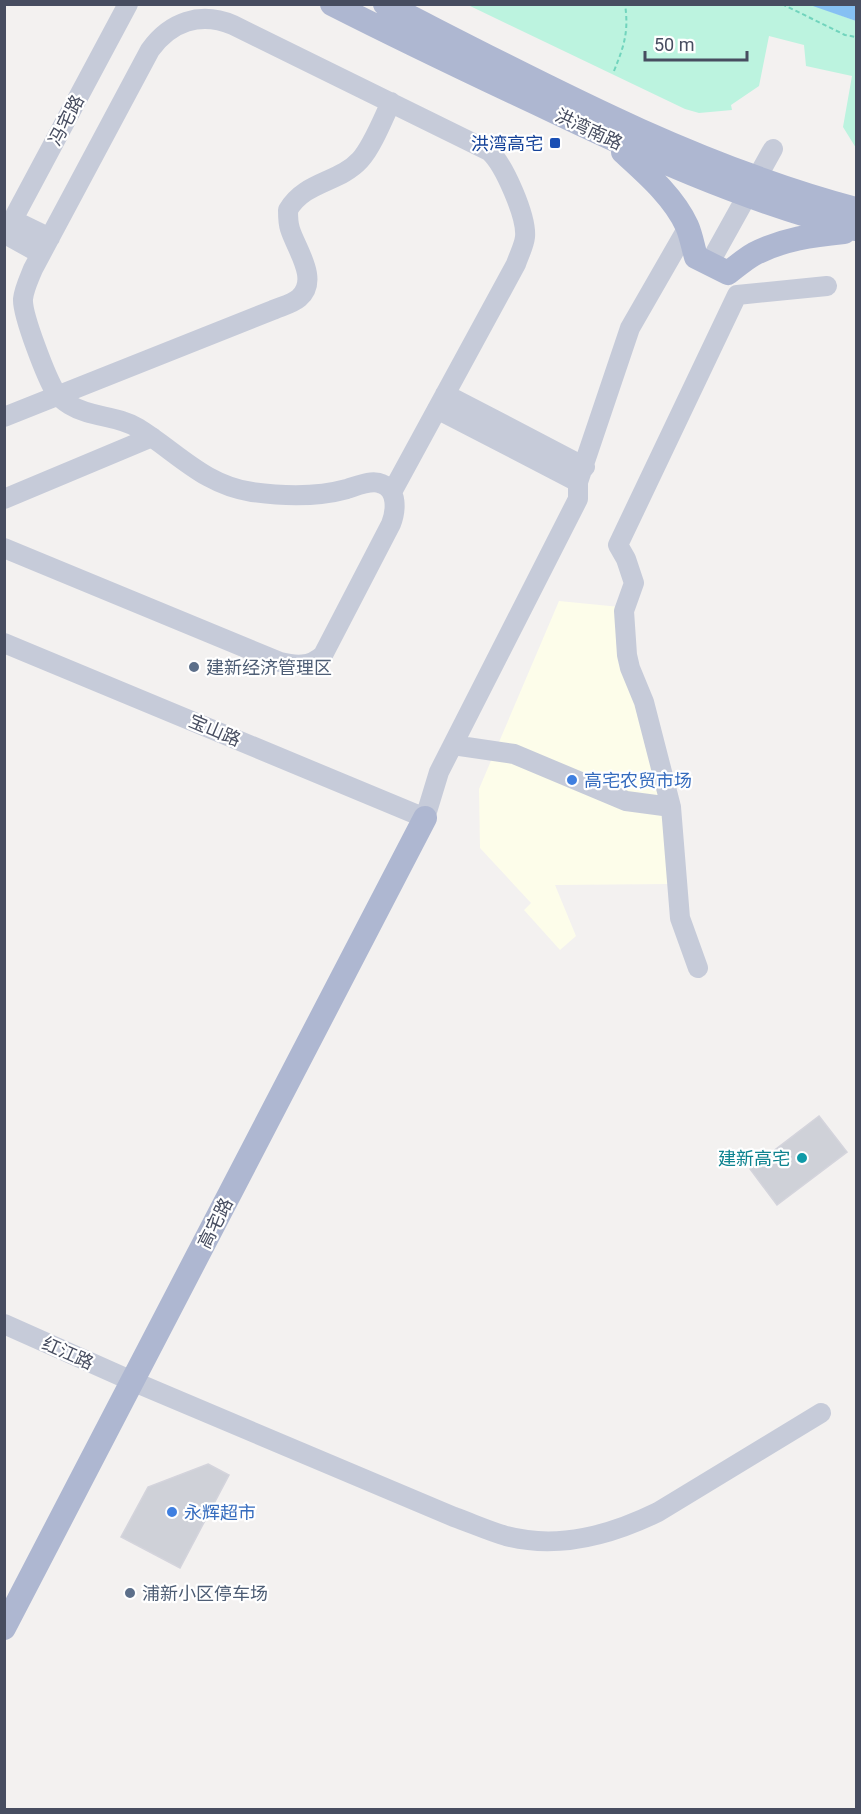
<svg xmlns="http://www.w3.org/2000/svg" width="861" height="1814" viewBox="0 0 861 1814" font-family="Roboto,'Noto Sans SC',sans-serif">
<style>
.commercial{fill:#fdfdea}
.green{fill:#bcf3df}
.water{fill:#86c0f3}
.building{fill:#cfd1d8;stroke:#d4d4dc;stroke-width:1.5}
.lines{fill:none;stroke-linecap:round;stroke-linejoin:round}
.path{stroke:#71d4bd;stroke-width:2;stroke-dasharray:4.5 3;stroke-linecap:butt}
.minor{stroke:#c6cbd9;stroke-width:20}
.major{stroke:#aeb7d1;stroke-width:24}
.transit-dot{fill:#1a4fb4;stroke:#fff;stroke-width:2}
.service-dot{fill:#5c6f8a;stroke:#fff;stroke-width:2}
.shop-dot{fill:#3f7fe0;stroke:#fff;stroke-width:2}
.culture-dot{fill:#0f9aa8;stroke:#fff;stroke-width:2}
.labels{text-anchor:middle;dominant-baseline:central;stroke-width:4.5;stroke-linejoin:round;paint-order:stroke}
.street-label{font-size:18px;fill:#474d60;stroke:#fff}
.transit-label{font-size:18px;fill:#164399;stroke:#fff;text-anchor:end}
.service-label{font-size:18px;fill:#4e5e75;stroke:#fff;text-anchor:start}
.shop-label{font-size:18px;fill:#366cbe;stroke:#fff;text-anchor:start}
.culture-label{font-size:18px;fill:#0d838f;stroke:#fff;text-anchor:end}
</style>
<rect width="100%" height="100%" fill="#f3f1f0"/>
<!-- commercial -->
<path class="commercial" d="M559,601l61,6 -4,35 12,46 15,35 17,49 10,112 -115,1 21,51 -16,14 -36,-40 7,-7 -51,-55 -1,-59z"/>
<!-- green -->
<path class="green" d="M810,4l46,17v127l-13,-21 9,-51 -46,-10 -2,-21 -35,-9 -10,50 -28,19 1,5 -33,3 -14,-4 -217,-104z"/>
<!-- water -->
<path class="water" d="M810,5h46v16z"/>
<!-- building -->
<path class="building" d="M819,1116l28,36 -70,53 -27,-36z
M208,1464l21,11 -49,93 -59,-31 27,-50z"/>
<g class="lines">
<!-- path -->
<path class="path" d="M782,4l63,31 11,2
M614,71c10,-25 15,-39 11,-67"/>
<!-- minor -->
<path class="minor" d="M13,220l37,18
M5,234l36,20
M4,236l124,-232
M709,264l64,-115
M445,394l140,73
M437,409l141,73
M4,417l269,-107c9,-4 19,-6 26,-12 21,-18 -3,-49 -9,-69 -2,-6 -2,-12 -2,-19 17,-29 51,-27 72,-50 12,-13 23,-41 31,-58
M4,499l148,-62
M4,548l276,114c16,4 30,5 43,-7l68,-131c5,-13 7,-34 -9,-40 -10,-5 -25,2 -35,5 -29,8 -66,7 -95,3 -48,-7 -75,-40 -114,-64 -21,-13 -47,-10 -68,-23 -5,-3 -10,-7 -14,-12 -9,-14 -34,-78 -33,-94 1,-10 6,-20 10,-30l117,-219c20,-28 50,-39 83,-25l256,126c15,13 38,66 36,86 -1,9 -6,18 -9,27l-124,228
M4,643l421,175
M453,745l61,9 112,47 45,6
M425,818l14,-46 139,-273v-17l52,-154 58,-101
M698,968l-18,-50 -9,-111 -27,-105 -14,-34 -3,-13 -3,-44 10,-28 -8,-24 -8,-14 119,-250 90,-9
M4,1324l128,57 322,136c17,6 35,14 52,19 53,14 105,-1 152,-24l163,-99"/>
<!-- major -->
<path class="major" d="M332,4c67,34 136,67 204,99 104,50 208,98 320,126
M385,4c153,78 305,161 471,205
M623,152c23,21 51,45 64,74 4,9 6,21 9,31l32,16c8,-6 17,-14 26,-19 29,-15 59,-19 90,-22
M4,1628l421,-810"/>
</g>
<!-- markers -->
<rect class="transit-dot" x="549" y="137" width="12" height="12" rx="3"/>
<g class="service-dot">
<circle cx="194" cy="667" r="6"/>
<circle cx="130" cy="1593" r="6"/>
</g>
<g class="shop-dot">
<circle cx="572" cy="780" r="6"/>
<circle cx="172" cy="1512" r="6"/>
</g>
<circle class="culture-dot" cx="802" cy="1158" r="6"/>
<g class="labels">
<!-- street labels -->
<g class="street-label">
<text transform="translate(66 120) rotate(-62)">冯宅路</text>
<text transform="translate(589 129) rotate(25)">洪湾南路</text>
<text transform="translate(215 730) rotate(23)">宝山路</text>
<text transform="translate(215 1223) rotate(-63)">高宅路</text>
<text transform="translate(68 1353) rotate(24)">红江路</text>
</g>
<!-- transit labels -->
<g class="transit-label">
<text x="543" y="143">洪湾高宅</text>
</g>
<!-- service labels -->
<g class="service-label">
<text x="206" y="667">建新经济管理区</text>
<text x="142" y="1593">浦新小区停车场</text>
</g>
<!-- shop labels -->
<g class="shop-label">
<text x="584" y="780">高宅农贸市场</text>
<text x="184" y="1512">永辉超市</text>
</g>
<!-- culture labels -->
<g class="culture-label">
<text x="790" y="1158">建新高宅</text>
</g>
</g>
<!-- border -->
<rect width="861" height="1814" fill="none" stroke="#474d60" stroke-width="12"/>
<!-- scale -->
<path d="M645 51v9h102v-9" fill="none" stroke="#474d60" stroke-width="3"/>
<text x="654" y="51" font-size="18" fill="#474d60" stroke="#ffffff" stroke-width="4.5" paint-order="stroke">50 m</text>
</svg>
